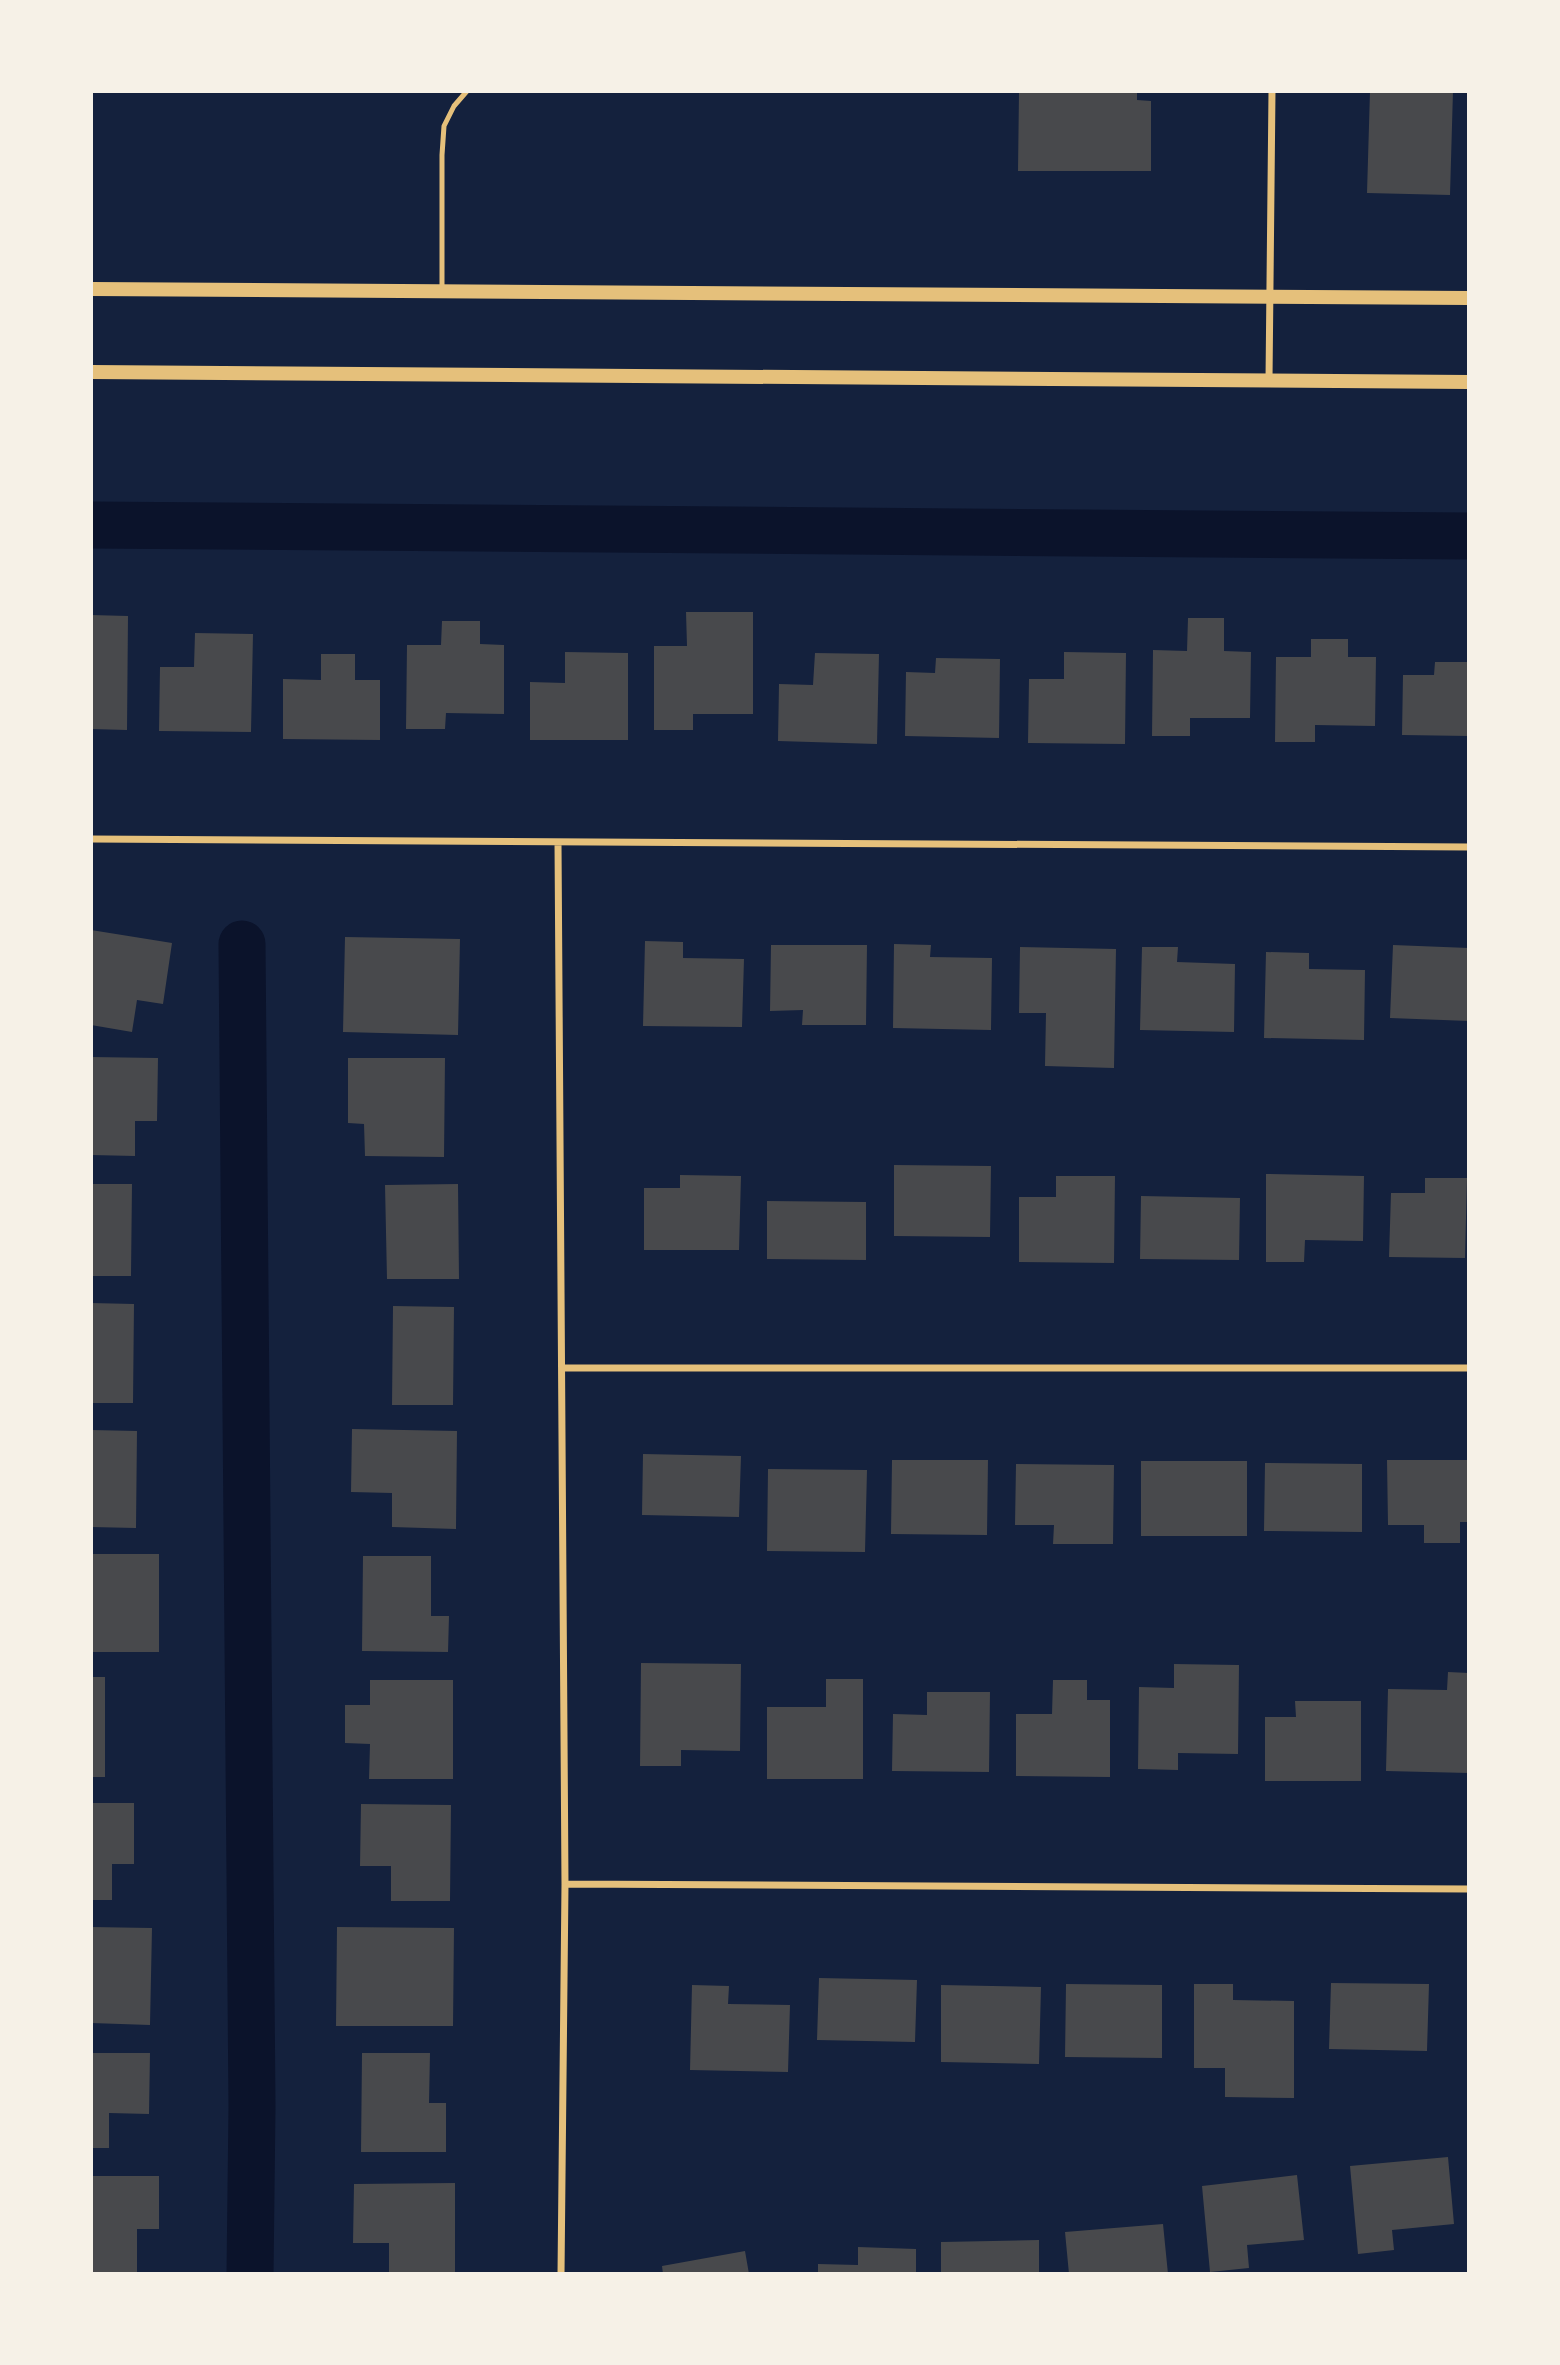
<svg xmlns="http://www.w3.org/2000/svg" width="1560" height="2365" viewBox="0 0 1560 2365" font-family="Manrope,sans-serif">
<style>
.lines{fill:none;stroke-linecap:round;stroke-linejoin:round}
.canal{stroke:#0b132b;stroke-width:47}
.building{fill:#48494c}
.service{stroke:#e5c07b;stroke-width:5}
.minor{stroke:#e5c07b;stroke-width:7}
.secondary{stroke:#e5c07b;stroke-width:14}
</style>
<rect width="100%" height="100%" fill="#14213d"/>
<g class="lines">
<!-- canal -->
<path class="canal" d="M91,525l1378,11
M242,944l10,1163 -2,167"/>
</g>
<!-- building -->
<path class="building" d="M1019,91h118v9l14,1v70h-133z
M1370,91h83l-3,104 -83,-2z
M686,612h67v102h-60v16h-39v-84h33z
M91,615l37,1 -1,114 -36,-1z
M1188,618h36v33l27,1 -1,66h-60v18h-38l1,-86 34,1z
M442,621h38v23l24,1v69l-58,-1 -1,16h-39l1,-84h34z
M195,633l58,1 -2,98 -92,-1 1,-64h34z
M1311,639h37v18h28l-1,69 -60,-1v17h-40l1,-85h35z
M565,652l63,1v87h-98v-58l35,1z
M1064,652l62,1 -1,91 -97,-1 1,-64h35z
M815,653l64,1 -2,90 -99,-3 1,-57 34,1z
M321,654h34v26h25v60l-97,-1v-60l38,1z
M936,658l64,1 -1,79 -94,-2 1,-64 29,1z
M1435,662h34v74l-67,-1 1,-60h31z
M91,930l81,13 -9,61 -26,-4 -5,32 -41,-7z
M345,937l115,2 -2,96 -115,-3z
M645,941l38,1v16l61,1 -2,68 -99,-1z
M894,944l37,1 -1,12 62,1 -1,72 -98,-2z
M771,945h96l-1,80h-64l1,-15 -33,1z
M1393,945l76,3v73l-79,-3z
M1020,947l96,2 -2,119 -69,-2 1,-53h-27z
M1142,947h36l-1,15 58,2 -1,68 -94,-2z
M1266,952l43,1v16l56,1 -1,70 -100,-2z
M91,1057l67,1 -1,63h-22v35l-44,-1z
M348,1058h97l-1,99 -79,-1 -1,-32 -16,-1z
M894,1165l97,1 -1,71 -96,-1z
M1266,1174l98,2 -1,65 -58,-1 -1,22h-38z
M680,1175l61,1 -2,74h-95v-62h36z
M1056,1176h59l-1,87 -95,-1v-65h37z
M1425,1178h42l-2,80 -76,-1 2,-64h34z
M91,1184h41l-1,92h-40z
M458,1184l1,95h-72l-2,-94z
M1141,1196l99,2 -1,62 -99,-1z
M767,1201l99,1v58l-99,-1z
M91,1303l43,1 -1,99h-42z
M393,1306l61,1 -1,98h-61z
M352,1429l105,2 -1,98 -64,-2v-34l-41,-1z
M91,1430l46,1 -1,97 -45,-1z
M643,1454l98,2 -2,61 -97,-2z
M892,1460h96l-1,75 -96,-1z
M1387,1460h82v62h-9v21h-36v-18h-36z
M1141,1461h106v75h-106z
M1265,1463l97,1v68l-98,-1z
M1016,1464l98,1 -1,79h-60l1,-19h-39z
M768,1469l99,1 -2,82 -98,-1z
M91,1554h68v98h-68z
M363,1556h68v60h18l-1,36 -86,-1z
M641,1663l100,1 -1,87 -59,-1v16h-41z
M1174,1664l65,1 -1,89 -60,-1v17l-40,-1 1,-82 35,1z
M1448,1672l21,1v100l-83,-2 2,-82 59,1z
M91,1677h14v100h-14z
M826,1679h37v100h-96v-72h59z
M370,1680h83v99h-84l1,-35 -25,-1v-38h25z
M1053,1680h34v20h23v77l-94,-1v-62h36z
M927,1692h63l-1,80 -97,-1 1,-57 34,1z
M1295,1701h66v80h-96v-64h31z
M91,1803h43v61h-22v36h-21z
M361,1804l90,1 -1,96h-59v-35h-31z
M91,1927l61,1 -2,97 -59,-2z
M337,1927l117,1 -1,98h-117z
M819,1978l98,2 -2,62 -98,-2z
M1331,1983l98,1 -2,67 -98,-2z
M1066,1984l96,1v73l-97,-1z
M1194,1984h39v16l61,1v97l-69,-1v-29h-31z
M692,1985l37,1 -1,18 62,1 -2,67 -98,-2z
M941,1985l100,2 -2,77 -98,-2z
M91,2053h59l-1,61 -40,-1v35h-18z
M362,2053h68l-1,50h17v49h-85z
M1448,2157l6,67 -62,6 2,20 -36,4 -8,-88z
M1297,2175l7,65 -57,5 2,23 -39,4 -8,-86z
M91,2176h68v53h-22v45l-46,-1z
M455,2183v91h-66v-31h-36l1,-59z
M1163,2224l5,50h-99l-4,-42z
M1039,2240v34h-98v-32z
M858,2247l58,2v25h-98v-10l40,1z
M745,2251l4,23h-86l-1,-8z"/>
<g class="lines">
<!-- service -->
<path class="service" d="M442,288v-133l2,-29 10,-20 13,-15"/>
<!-- minor -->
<path class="minor" d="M1269,380l3,-289
M91,839l1378,8
M558,842l7,1042 -4,390
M563,1368h906
M565,1884l904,5"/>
<!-- secondary -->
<path class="secondary" d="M91,289l1378,9
M91,372l1378,10"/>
</g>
<!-- border -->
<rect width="1560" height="2365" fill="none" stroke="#f6f1e7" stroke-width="186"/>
</svg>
